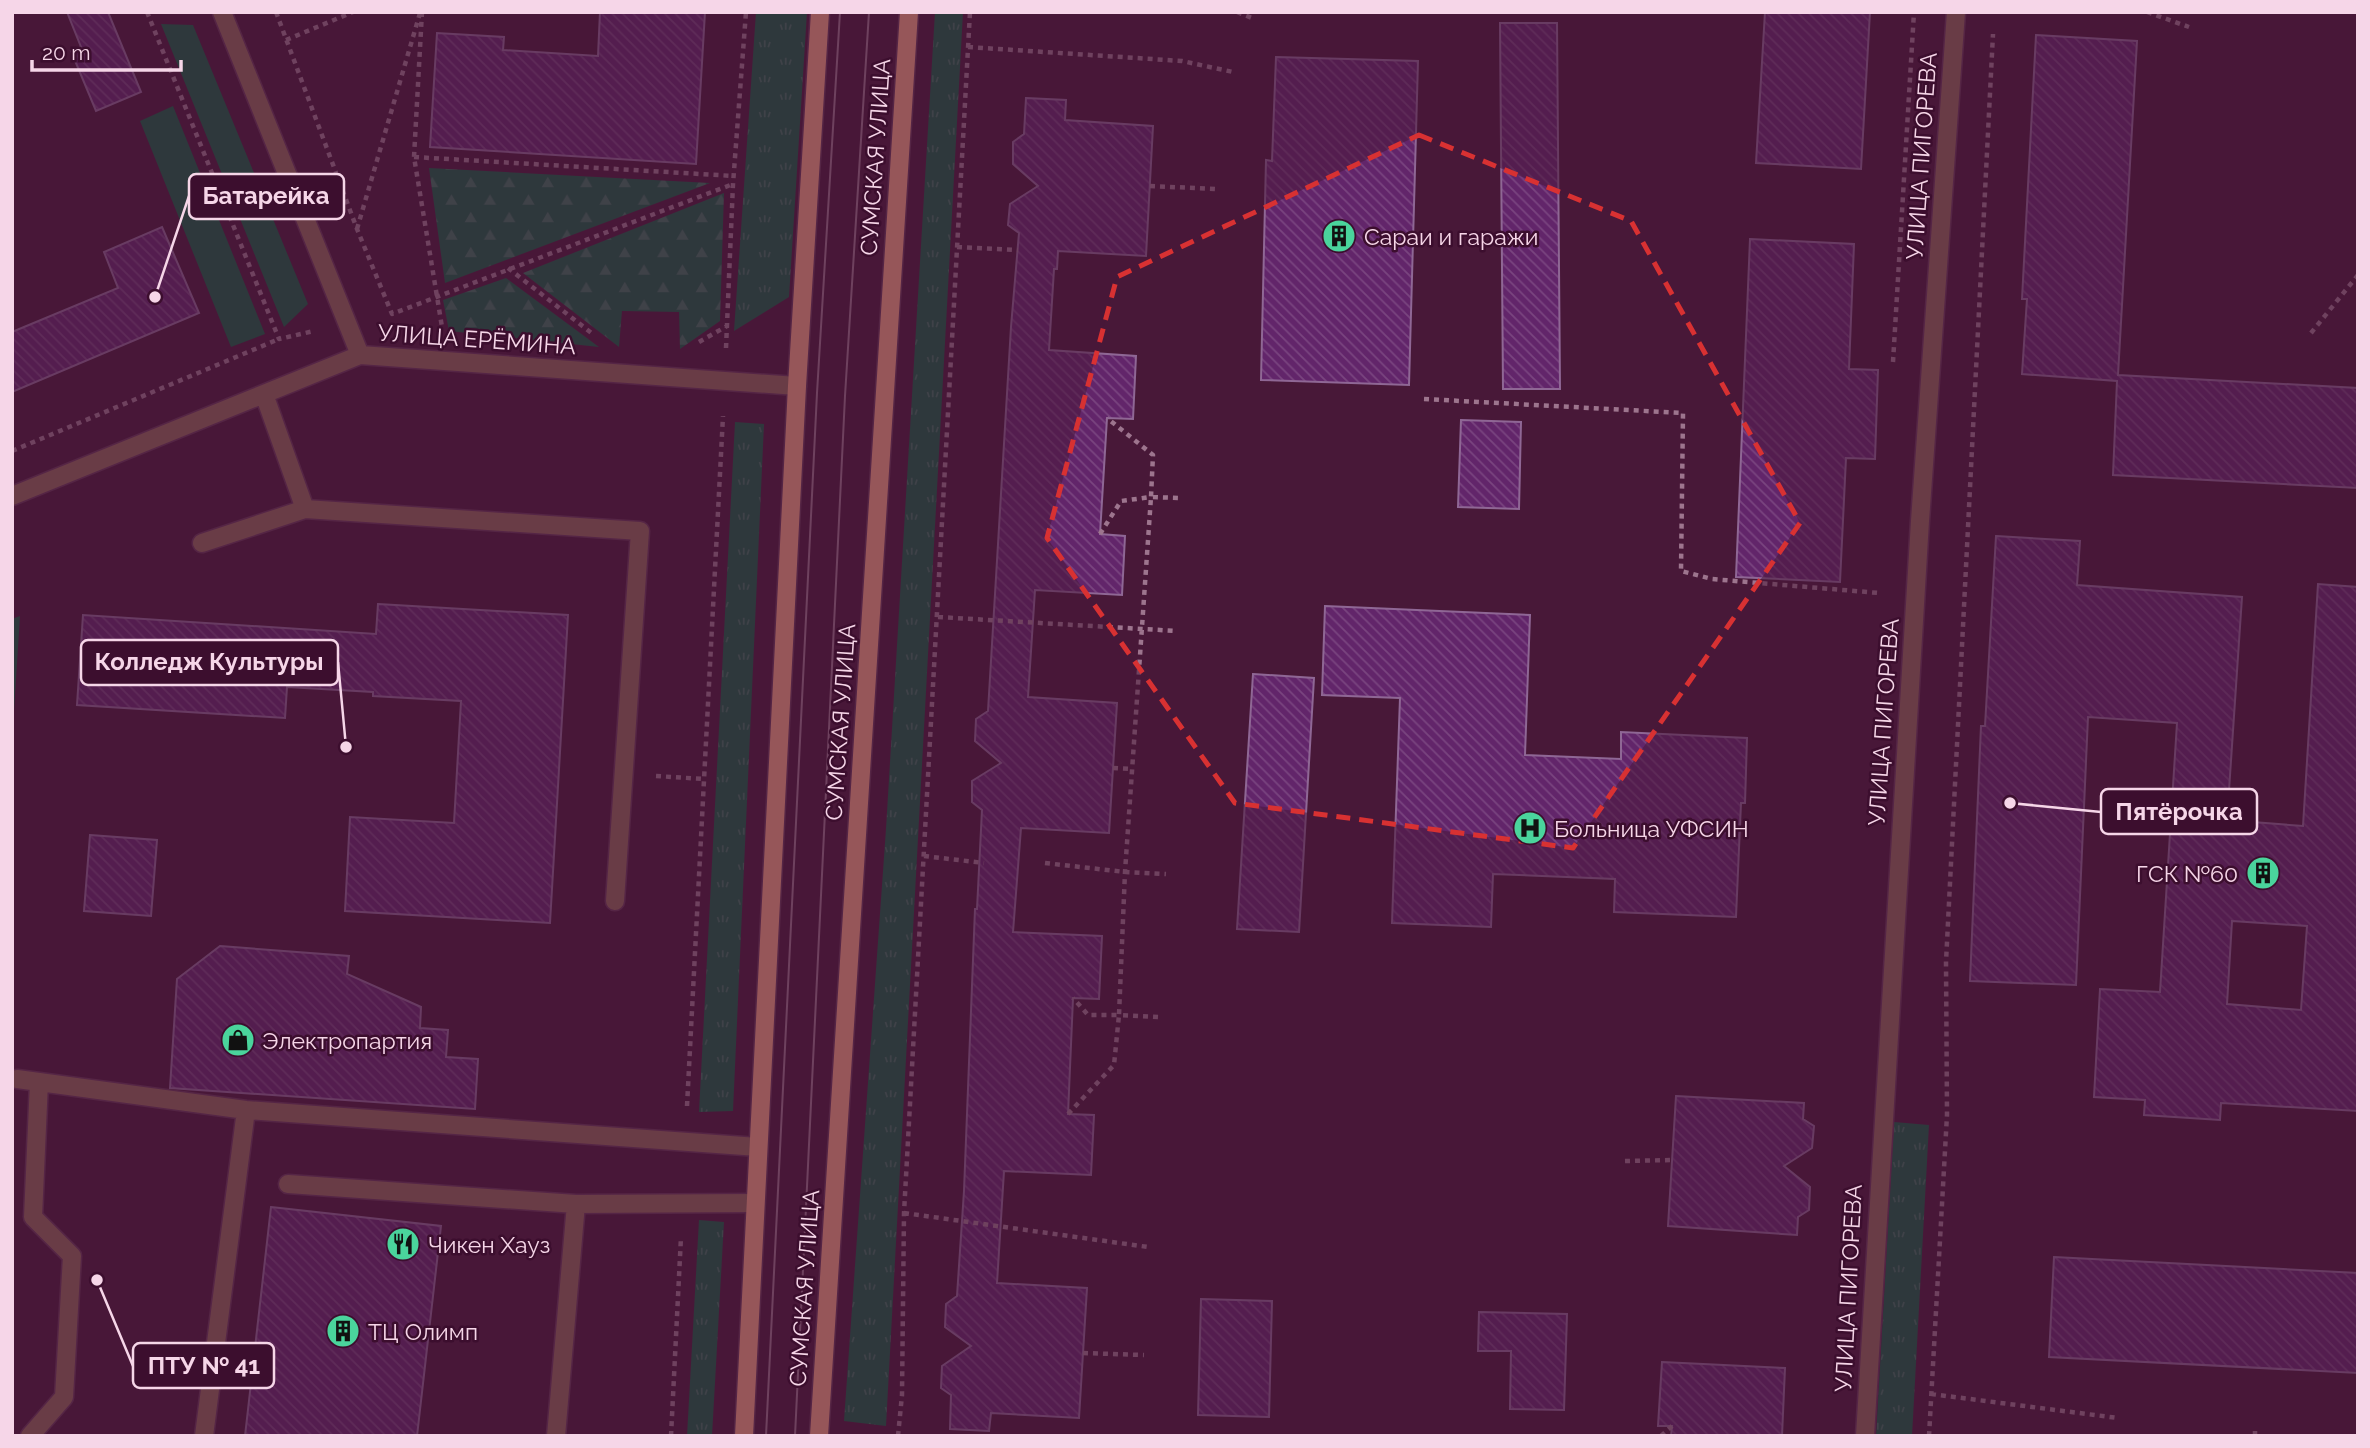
<svg xmlns="http://www.w3.org/2000/svg" width="2370" height="1448" viewBox="0 0 2370 1448" font-family="Raleway,sans-serif">
<style>
.grass{fill:url(#grass-tufts)}
.forest{fill:url(#forest-firs)}
.green{fill:#0f5f41}
.building{fill:url(#building-back-hatch);stroke:#8f6795;stroke-width:2;fill-rule:evenodd}
.lines{fill:none;stroke-linecap:round;stroke-linejoin:round}
.minor-casing{stroke:#643654;stroke-width:21}
.major-casing{stroke:#643654;stroke-width:21}
.path{stroke:#9d758e;stroke-width:4.5;stroke-dasharray:5 5;stroke-linecap:butt}
.minor{stroke:#906858;stroke-width:18}
.major{stroke:#f4a281;stroke-width:18}
.tram{stroke:#9c748d;stroke-width:2}
.marked{fill:none;stroke:#d83132;stroke-width:5;stroke-dasharray:14 9;stroke-linejoin:round}
.labels{text-anchor:middle;dominant-baseline:central;stroke-width:5;stroke-linejoin:round;paint-order:stroke}
.street-label{font-size:23px;fill:#f6d6e8;stroke:#3c0e2e}
.poi-label{font-size:23px;fill:#f6d6e8;stroke:#3c0e2e;text-anchor:start}
.leader{fill:none;stroke:#f6d6e8;stroke-width:2.5}
.callout-dot{fill:#f6d6e8;stroke:#3c0e2e;stroke-width:2.5}
.callout{fill:#3c0e2e;stroke:#f6d6e8;stroke-width:2.5}
.callout-label{font-size:24px;text-anchor:middle;font-weight:bold;fill:#f6d6e8}
</style>
<defs>
<pattern id="grass-tufts" width="24" height="20" patternUnits="userSpaceOnUse" patternTransform="scale(1.75)"><rect width="24" height="20" fill="#0f5f41"/><path d="M3 7l-1-3M5 7V3M7 7l1-3M15 17l-1-3M17 17v-4M19 17l1-3" fill="none" stroke="#33755c"/></pattern>
<pattern id="forest-firs" width="22" height="20" patternUnits="userSpaceOnUse" patternTransform="scale(1.75)"><rect width="22" height="20" fill="#0f5f41"/><path d="M5 1l3.5 6h-7zM16 11l3.5 6h-7z" fill="#33755c"/></pattern>
<pattern id="building-back-hatch" width="6" height="6" patternUnits="userSpaceOnUse" patternTransform="scale(1.75)"><rect width="6" height="6" fill="#62256a"/><path d="M-1 5l2 2M0 0l6 6M5-1l2 2" fill="none" stroke="#79447f"/></pattern>
</defs>
<rect width="100%" height="100%" fill="#481838"/>
<!-- grass -->
<path class="grass" d="M756,12h51l-18,285 -55,34z
M935,12h28l-77,1414 -42,-5 42,-592z
M735,422l29,2 -31,687 -34,1z
M1894,1122l35,3 -17,311h-36z
M699,1220l25,2 -12,214h-25z"/>
<!-- forest -->
<path class="forest" d="M429,168l281,15 -265,100z
M724,193l-4,128 -40,28 -1,-37 -57,-1 -3,36 -96,-74z
M506,278l93,69 -150,-16 -6,-31z"/>
<!-- green -->
<path class="green" d="M161,24l32,1 115,279 -24,23z
M173,106l92,228 -34,13 -91,-226z
M20,616l-8,127v-124z"/>
<!-- building -->
<path class="building" d="M67,12h41l33,80 -45,19 -25,-60 10,-4z
M600,12h105l-9,152 -266,-17 7,-114 67,4 -1,13 95,6z
M1765,12h105l-9,157 -105,-6z
M1500,23h57l3,366h-57z
M2036,35l101,6 -19,334 240,13v100l-245,-13 4,-94 -95,-7 5,-75h-5z
M1276,57l142,4 -9,324 -148,-5 5,-220 6,1z
M1026,98l40,2 -1,20 88,6 -7,130 -88,-5 -1,18h-3l-5,81 87,6 -3,63 -26,-1 -7,116 25,2 -3,59 -87,-5 -7,107 89,6 -8,130 -88,-5 -8,104 89,4 -3,63 -26,-1 -5,116 26,1 -3,60 -87,-4 -7,112 90,5 -8,130 -88,-5 -2,18 -39,-2 1,-34 -10,-7 1,-22 29,-20 -26,-19 1,-23 11,-8 7,-105 11,-282h2l5,-99 -10,-8v-21l29,-18 -26,-22 1,-22 12,-8 23,-384 8,-94 -11,-8 2,-21 28,-18 -25,-22v-22l11,-8z
M162,227l37,86 -187,79v-60l106,-44 -14,-36z
M1750,239l104,5 -5,125 29,1 -3,89 -29,-1 -6,124 -104,-5z
M1461,420l60,2 -2,87 -61,-2z
M1996,536l84,5 -3,44 165,12 -15,223 76,6 15,-242 40,3v524l-137,-8 -1,17 -76,-5 1,-15 -51,-3 6,-108 60,3 17,-269 -89,-6 -12,268 -106,-4 11,-255h4zM2232,921l75,5 -6,84 -74,-6z
M378,604l190,11 -18,308 -205,-12 5,-94 104,6 7,-122 -88,-5v-4l-86,-5 -2,31 -208,-13 6,-90 293,19z
M1325,606l205,9 -5,140 96,4v-27l126,6 -2,65h-4l-5,114 -122,-5 1,-33 -122,-5 -2,53 -99,-4 8,-225 -78,-3z
M1253,674l61,4 -15,254 -62,-3z
M90,835l67,5 -6,76 -67,-5z
M220,946l129,10 -2,18 74,33 -1,21 28,2 -2,27 32,2 -3,50 -305,-21 7,-109z
M1676,1096l128,7 -1,16 11,7 -2,22 -28,18 26,21 -1,23 -11,7 -1,18 -129,-9z
M271,1207l170,19 -24,210h-172z
M2054,1257l304,16v100l-309,-16z
M1201,1299l71,2 -3,116 -71,-2z
M1479,1312l88,2 -3,96 -54,-1 1,-58h-33z
M1662,1362l123,6 -3,68h-111l1,-10h-14z"/>
<g class="lines">
<defs>
<path id="minor" d="M222,12l138,343
M264,394l41,115
M12,496l348,-141 437,31
M202,543l103,-34 335,22 -25,370
M17,1079l229,31 512,37
M288,1184l288,20 179,-1
M30,1436l34,-39 8,-141 -39,-39 6,-135
M204,1436l42,-326
M556,1436l20,-232
M1865,1436l55,-915 36,-509"/>
<path id="major" d="M744,1436l53,-1050 23,-374
M819,1436l90,-1424"/>
</defs>
<!-- minor casing -->
<use href="#minor" class="minor-casing"/>
<!-- major casing -->
<use href="#major" class="major-casing"/>
<!-- path -->
<path class="path" d="M147,12l132,327 35,-8
M276,12l81,217 35,85 341,-130
M422,12l-8,145 28,170
M1237,12l15,6
M2147,12l42,15
M286,40l67,-28
M968,47l214,14 51,11
M414,157l320,19
M1150,186l66,3
M357,229l63,-216
M957,247l61,3
M508,268l86,67
M2311,333l47,-58
M699,342l28,-16
M726,348l7,-164 13,-172
M1893,362l21,-350
M1424,399l259,14 -2,158 31,8 167,14
M12,451l267,-112
M1100,534l21,-33 30,-4 2,-42 -46,-37
M938,617l239,14
M1113,768l19,1
M656,776l48,3
M924,856l60,7
M1045,863l80,9 41,2
M1158,1017l-39,-2 6,-143 26,-375 29,1
M687,1106l36,-690
M1068,1114l46,-49 5,-50h-31l-15,-17
M1625,1161l48,-1
M904,1213l244,34
M1083,1353l61,2
M1931,1394l187,24
M671,1436l10,-199
M898,1436l4,-41 2,-182 66,-1201
M1661,1436l11,-10
M1929,1436l18,-321 -1,-153 47,-928
M2255,1436v-10"/>
<!-- minor -->
<use href="#minor" class="minor"/>
<!-- major -->
<use href="#major" class="major"/>
<!-- tram -->
<path class="tram" d="M766,1436l51,-1043 23,-381
M795,1436l50,-1040 24,-384"/>
</g>
<!-- marked area -->
<path d="M0 0H2370V1448H0ZM1419,135l212,86 169,302 -227,325 -338,-45 -188,-265 70,-261z" fill="#481838" fill-opacity=".55" fill-rule="evenodd"/>
<path class="marked" d="M1419,135l212,86 169,302 -227,325 -338,-45 -188,-265 70,-261z"/>
<!-- icons -->
<defs>
<symbol id="building-disc" viewBox="-11 -11 22 22"><circle r="9.5" fill="#4ad49c" stroke="#3c0e2e"/><path d="M-4-6H4V6H1V3H-1V6H-4ZM-2.5-4.3h1.7v1.8h-1.7ZM.8-4.3h1.7v1.8H.8ZM-2.5-1h1.7V.8h-1.7ZM.8-1h1.7V.8H.8Z" fill="#111"/></symbol>
<symbol id="hospital-disc" viewBox="-11 -11 22 22"><circle r="9.5" fill="#4ad49c" stroke="#3c0e2e"/><path d="M-5-5h3v3.5h4V-5h3V5h-3V1.5h-4V5h-3Z" fill="#111"/></symbol>
<symbol id="shop-disc" viewBox="-11 -11 22 22"><circle r="9.5" fill="#4ad49c" stroke="#3c0e2e"/><path d="M-5-2.5h2.3a2.7 3.5 0 0 1 5.4 0H5L5.5 6h-11ZM-1.5-2.5h3a1.5 2.3 0 0 0-3 0Z" fill="#111"/></symbol>
<symbol id="restaurant-disc" viewBox="-11 -11 22 22"><circle r="9.5" fill="#4ad49c" stroke="#3c0e2e"/><path d="M-5-6h1v4h1v-4h1v4h1v-4h1v5L-1.5 .5V6h-2V.5L-5-1ZM5-6V6H3V1.5H1.5Q1.5-4 5-6Z" fill="#111"/></symbol>
</defs>
<g fill-rule="evenodd">
<use href="#building-disc" x="1320" y="217" width="38" height="38"/>
<use href="#hospital-disc" x="1511" y="809" width="38" height="38"/>
<use href="#building-disc" x="2244" y="854" width="38" height="38"/>
<use href="#shop-disc" x="219" y="1021" width="38" height="38"/>
<use href="#restaurant-disc" x="384" y="1225" width="38" height="38"/>
<use href="#building-disc" x="324" y="1312" width="38" height="38"/>
</g>
<g class="labels">
<!-- street labels -->
<g class="street-label">
<text transform="translate(1921 156) rotate(-86)">УЛИЦА ПИГОРЕВА</text>
<text transform="translate(875 157) rotate(-86)">СУМСКАЯ УЛИЦА</text>
<text transform="translate(477 339) rotate(4)">УЛИЦА ЕРЁМИНА</text>
<text transform="translate(840 722) rotate(-86)">СУМСКАЯ УЛИЦА</text>
<text transform="translate(1883 722) rotate(-86)">УЛИЦА ПИГОРЕВА</text>
<text transform="translate(804 1288) rotate(-86)">СУМСКАЯ УЛИЦА</text>
<text transform="translate(1848 1288) rotate(-87)">УЛИЦА ПИГОРЕВА</text>
</g>
<!-- poi labels -->
<g class="poi-label">
<text x="1364" y="236">Сараи и гаражи</text>
<text x="1554" y="828">Больница УФСИН</text>
<text x="2238" y="873" text-anchor="end">ГСК №60</text>
<text x="262" y="1040">Электропартия</text>
<text x="428" y="1244">Чикен Хауз</text>
<text x="368" y="1331">ТЦ Олимп</text>
</g>
</g>
<!-- callouts -->
<path class="leader" d="M155 297L189 196M346 747L338 662M2010 803L2101 812M97 1280L133 1366"/>
<g class="callout-dot">
<circle cx="155" cy="297" r="7"/>
<circle cx="346" cy="747" r="7"/>
<circle cx="2010" cy="803" r="7"/>
<circle cx="97" cy="1280" r="7"/>
</g>
<g class="callout">
<rect x="189" y="174" width="155" height="45" rx="7"/>
<rect x="81" y="640" width="257" height="45" rx="7"/>
<rect x="2101" y="789" width="156" height="45" rx="7"/>
<rect x="133" y="1343" width="141" height="45" rx="7"/>
</g>
<g class="callout-label">
<text x="266" y="204">Батарейка</text>
<text x="209" y="670">Колледж Культуры</text>
<text x="2179" y="820">Пятёрочка</text>
<text x="204" y="1374">ПТУ № 41</text>
</g>
<!-- border -->
<rect width="2370" height="1448" fill="none" stroke="#f6d6e8" stroke-width="28"/>
<!-- scale -->
<path d="M32 60v10h149v-10" fill="none" stroke="#f6d6e8" stroke-width="3.5"/>
<text x="42" y="60" font-size="21" fill="#f6d6e8" stroke="#3c0e2e" stroke-width="5" paint-order="stroke">20 m</text>
</svg>
